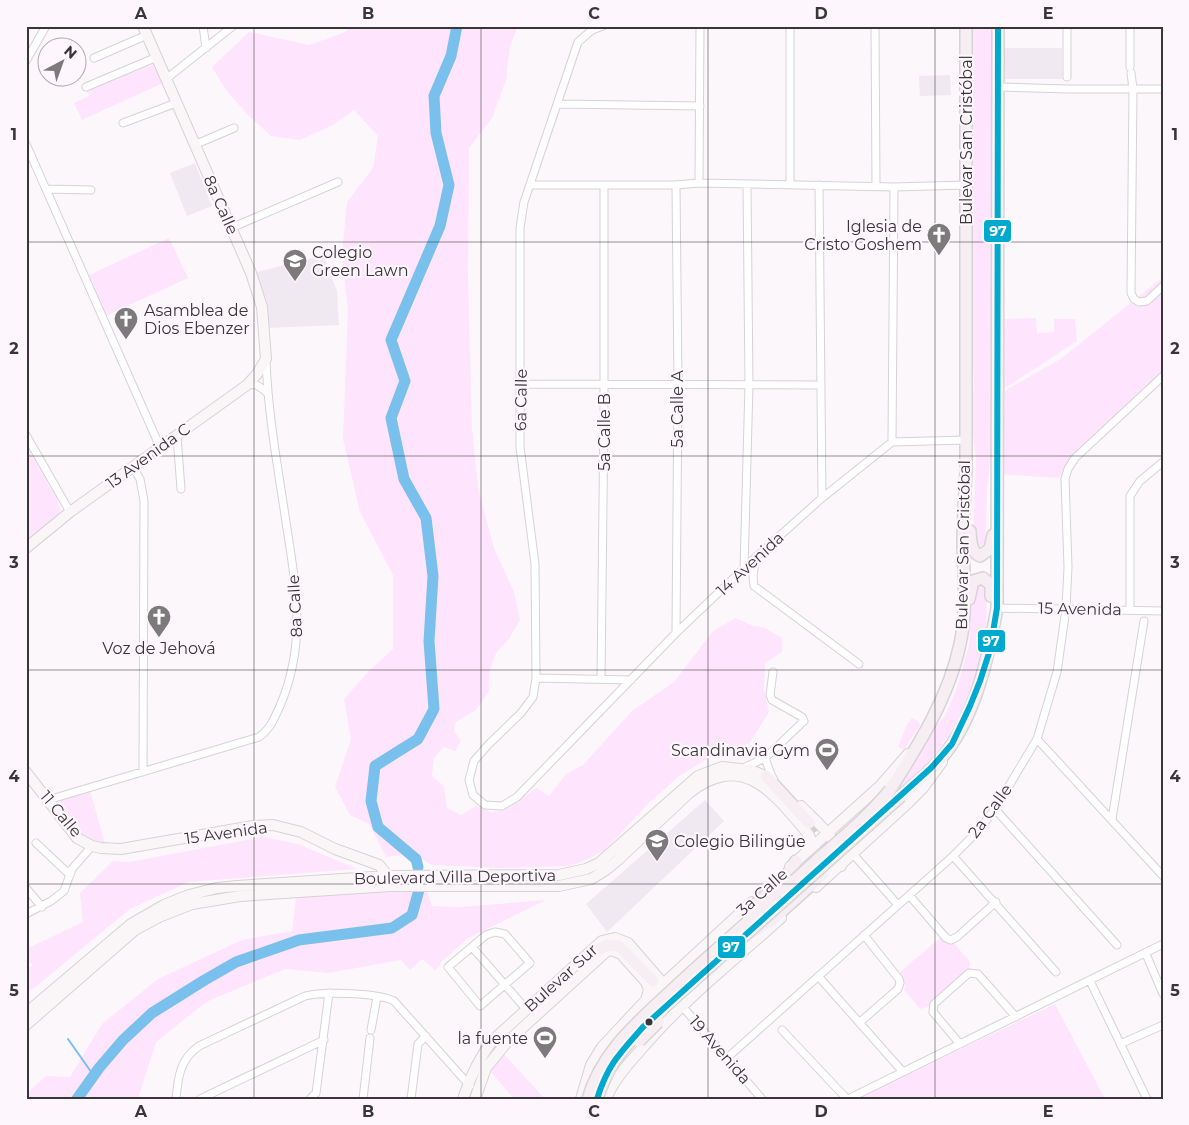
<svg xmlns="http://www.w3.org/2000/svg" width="1189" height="1125" viewBox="0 0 1189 1125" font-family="Montserrat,sans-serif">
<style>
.built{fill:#f1e9f1}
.green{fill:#fee5fd}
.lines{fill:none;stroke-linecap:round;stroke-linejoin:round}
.stream{stroke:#7ac0ec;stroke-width:2}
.river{stroke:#7ac0ec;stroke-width:11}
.primary-tunnel{stroke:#d5d0d4;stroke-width:11;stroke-dasharray:11 5.5;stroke-linecap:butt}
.street-casing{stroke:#d6d2d5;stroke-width:9}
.secondary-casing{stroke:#d6d2d5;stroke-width:12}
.primary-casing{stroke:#d7d4d6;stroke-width:14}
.street{stroke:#fffefe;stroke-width:7}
.secondary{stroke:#faf6f8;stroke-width:10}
.primary{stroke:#f7eef3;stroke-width:11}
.primary-bridge-casing{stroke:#d7d4d6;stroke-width:14;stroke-linecap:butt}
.primary-bridge{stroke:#f7eef3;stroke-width:11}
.bus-1-casing{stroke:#fdf6fc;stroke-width:10}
.bus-1{stroke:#00a9ce;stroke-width:6}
.grid{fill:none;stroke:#393638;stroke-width:1;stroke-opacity:0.55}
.bus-dot{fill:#393638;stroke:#fdf6fc;stroke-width:2}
.labels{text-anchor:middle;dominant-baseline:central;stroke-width:4.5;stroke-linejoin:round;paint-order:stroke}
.street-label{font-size:16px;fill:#393638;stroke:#fdf6fc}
.poi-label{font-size:16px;fill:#393638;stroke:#fdf6fc;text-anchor:end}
.line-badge{stroke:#fdf6fc;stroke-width:2}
.badge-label{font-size:14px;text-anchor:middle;font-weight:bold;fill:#fff}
.neatline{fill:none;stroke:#393638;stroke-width:2}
.grid-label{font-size:16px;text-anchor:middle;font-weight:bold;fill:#393638}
</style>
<rect width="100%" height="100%" fill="#fcf7fb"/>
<!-- built -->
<path class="built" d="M1004,48h58v31h-58z
M950,75l1,20 -31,1 -1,-20z
M195,163l17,43 -25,10 -17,-43z
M323,255l14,36 2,34 -72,3 -13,-55z
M705,800l19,21 -117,111 -21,-28z"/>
<!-- green -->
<path class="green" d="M354,26h164l-8,21 -4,33 -14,38 -23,30 -1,130 4,150 6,60 16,60 20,44 6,28 -11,19 -13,14 -7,20v18l-13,19 -20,12 -2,9 7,10 -6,10 -11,-4 -10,11 -2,18 12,10 3,22 14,7 15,-9 15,6 14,-2 32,-22 12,8 17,-22 17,-9 49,-54 42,-29 39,-51 23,-13 17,8 10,1 19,11v14l-17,11 -1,26 5,23 -20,32 -12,2 -14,-3 -15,10 1,5 -30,18 -31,28 -43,46 -19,10 -16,6 -69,2 -69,-3 -19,-11 -27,3 -17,-33 -19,-9 -15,-28 16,-48 -7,-40 26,-29 23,-21v-74l-33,-63 -17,-73 5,-128 -6,-57 5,-52 26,-34 5,-32 -24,-26 -21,15 -33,15 -29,-4 -23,-21 -22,-25 -14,-23 37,-35 60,13 34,-12z
M969,26h23l-1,104 3,48 -3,278 -4,33 -2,55 -8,3 -4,-10 3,-79 -5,-42 3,-32 -7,-123z
M154,64l9,19 -81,37 -8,-17 15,-7 -2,-5z
M169,238l19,40 -82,38 -19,-40z
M1163,277v101l-89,79 -15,21 -61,-4 -1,-79 65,-37z
M1036,318l1,15 17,-1v-13h21l2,22 -73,48 -2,-70z
M26,445l31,54 4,13 -35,31z
M982,583c6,15 5,28 4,45 -1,7 0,16 -2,23 -15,64 -44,104 -92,147l-2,-2 32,-54 23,-26 12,-28 12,-43 3,-51 2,-5z
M912,718l6,3 2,4 -16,25 -6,-3 9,-23z
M90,790l15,54c-20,-4 -43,-19 -47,-40l5,-6z
M262,837l36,7 59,25 -169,13 -58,27 -97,80 -7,2v-23l7,-2 -7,-10v-7l57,-27 -3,-29 33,-32 16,1z
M403,890l24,1 5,15 28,1 86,-7 -79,39 -27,24 1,2 -6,5 -13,-11 -12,11 -9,-10 -73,13 -43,-4 -79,33 -50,40 -18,57h-112v-5l20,-18 24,1 32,-53 56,-45 84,-39 50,-9 4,-34z
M941,937l12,5 17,20 -2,12 -37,32 -11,3 -16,-19 1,-5 -5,-13z
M1055,1004l50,95h-249z
M503,1053l42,46h-31l-23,-27z"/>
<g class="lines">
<!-- stream -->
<path class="stream" d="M26,998l1,1
M68,1039l26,37"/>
<!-- river -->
<path class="river" d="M418,867l-2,-8 -38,-32 -7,-26 4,-35 43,-27 16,-30 -5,-68 4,-65 -7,-58 -22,-39 -13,-61 14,-37 -14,-41 49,-114 9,-41 -13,-52 -2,-37 17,-40 6,-30
M77,1099l22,-31 24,-28 29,-27 51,-32 33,-19 63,-22 93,-12 20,-13 7,-25"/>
<!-- primary-tunnel -->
<path class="primary-tunnel" d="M809,823l10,14 8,23"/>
<defs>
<path id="street" d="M203,26l3,22
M603,26l-11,4 -14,12 -54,160 -4,26v219l15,117 1,114 -3,19 -12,16 -33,32 -14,16 -5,19 4,15 12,10 17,1 15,-9 159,-164 80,-76 66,-59 70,-56 73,-2
M790,26v158
M875,26l1,160
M94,58l53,-23
M26,61l20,-35
M1130,67v-41
M1131,73l2,16 -2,204 3,6 5,3 8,-1 16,-15
M1067,77v-51
M166,79l67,-53
M86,87l71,-30
M999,87l68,2h96
M558,104l142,2
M123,123l53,-20
M26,144l134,303
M194,145l40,-17
M699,183l1,-157
M530,185h146l23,-2 195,4 72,-2
M676,185l2,199 -2,249
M819,185l3,313
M47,189l44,1
M231,228l107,-46
M521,384l299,1
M247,385c9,-2 14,2 20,8
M26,435l44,77
M177,436l4,53
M892,442l2,-255
M133,467l7,12 4,22 -1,271
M756,557l-3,19 1,10 105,78
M744,569l5,-184 -2,-200
M997,608l166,3
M1130,610v-114l10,-15 23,-19
M536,678l95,2
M601,679l3,-263v-231
M1037,739l126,137
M765,758l8,22
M743,768l22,-10 39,-37 -2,-4 -30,-17 -2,-5 3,-23
M48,800l211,-63c12,-8 15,-19 21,-31 27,-63 16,-119 6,-184 -8,-54 -18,-107 -20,-162
M995,809l122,136
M1112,819l32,-198
M36,843l34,32
M853,854l45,51
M953,856l103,116
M26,888l16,19
M909,895l37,43 5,2 6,-3 39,-35
M26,914l25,-13 13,-10 8,-22 20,-23
M495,932l10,2 25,29 -50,43 -32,-39 38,-32z
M472,947l54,62
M1146,954l17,40
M818,976l85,96
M1090,981l57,118
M682,1006l80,93
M860,1022l38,-33 2,-6 -1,-4 -35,-44
M371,1030l6,-33
M782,1030l65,69
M960,1044l-27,-32 1,-8 35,-31 9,1 38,43
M1120,1044l43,-19
M727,1058l226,-202 24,-24 18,-23 42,-70 20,-67 9,-63 2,-42 -3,-88 3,-10 7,-11 88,-82
M176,1099c2,-22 4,-40 23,-53l106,-50c18,-5 74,-3 89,5l76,85
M200,1099l124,-59
M310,1099l6,-6 13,-100
M363,1099l7,-61
M411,1099l7,-55 8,-8
M848,1099l315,-155"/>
<path id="secondary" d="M26,548l44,-36 177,-127 10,-11 9,-15 -4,-52 -11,-34 -108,-247
M26,772l51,66 15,8 9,2 20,1 132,-23 20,-1 28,7 34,17 44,16 9,11 1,4
M801,806c16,17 41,35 40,60
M790,867l90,-81 28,-32
M816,887l92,-84 15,-15 19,-26
M26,1013l105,-89 33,-19 25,-10 28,-7 20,-2 151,-10 171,-1 27,-6 13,-6 99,-87 24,-9 29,3 21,9
M26,1025l109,-95 24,-13 33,-13 48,-8 150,-10h169l32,-7 15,-9 12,-10 71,-67c55,-43 85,1 120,42l2,6 -2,8
M463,1099c7,-22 16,-41 30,-59l109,-99 13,-3 13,5 39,45
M475,1099l11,-31 21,-26 101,-92 6,1 7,3 25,28 3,8 -3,10
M581,1099l10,-34 11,-18 44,-47 106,-98
M606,1099c7,-18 20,-33 33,-47 42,-50 93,-90 142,-134"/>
<path id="primary" d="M970,531c1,10 0,20 10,25l10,-7 3,-14
M969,599l4,-18 10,-3 8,7v11
M766,776l43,47
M890,790c29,-46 59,-93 70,-146 7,-31 4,-67 3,-99 0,-25 2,-51 3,-76v-443
M901,796c18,-15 38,-32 51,-52 26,-39 37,-91 45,-136l1,-582
M785,878l11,-17
M749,934l23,-14 50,-45
M588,955l20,-10 11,1 34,35"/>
</defs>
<!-- street casing -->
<use href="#street" class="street-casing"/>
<!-- secondary casing -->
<use href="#secondary" class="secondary-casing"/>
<!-- primary casing -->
<use href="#primary" class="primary-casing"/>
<!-- street -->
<use href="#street" class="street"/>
<!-- secondary -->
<use href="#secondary" class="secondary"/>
<!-- primary -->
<use href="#primary" class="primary"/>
<defs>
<path id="primary-bridge" d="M747,912l38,-34
M663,1008l238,-212
M639,1041l19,-19
M588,1099c13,-47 50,-77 84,-109 47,-44 97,-86 144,-129 26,-23 53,-45 74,-71
M597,1099c11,-34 22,-46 45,-71"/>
</defs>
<!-- primary-bridge casing -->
<use href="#primary-bridge" class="primary-bridge-casing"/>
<!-- primary-bridge -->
<use href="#primary-bridge" class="primary-bridge"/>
<defs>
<path id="bus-1" d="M597,1099c11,-35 23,-46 46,-72l288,-259 21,-24 18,-38 10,-25 10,-31 7,-42 1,-582"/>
</defs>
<!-- bus-1 casing -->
<use href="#bus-1" class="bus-1-casing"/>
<!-- bus-1 -->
<use href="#bus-1" class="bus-1"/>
</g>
<!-- grid -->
<path class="grid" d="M254,26v1073M481,26v1073M708,26v1073M935,26v1073M26,242h1137M26,456h1137M26,670h1137M26,884h1137"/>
<!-- icons -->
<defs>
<symbol id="church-pin" viewBox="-11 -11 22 30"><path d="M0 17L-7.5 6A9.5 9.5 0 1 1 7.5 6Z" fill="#7d7a7c" stroke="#fdf6fc"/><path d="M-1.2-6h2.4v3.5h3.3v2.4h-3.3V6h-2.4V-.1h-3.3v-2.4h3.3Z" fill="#fff"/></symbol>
<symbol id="school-pin" viewBox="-11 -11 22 30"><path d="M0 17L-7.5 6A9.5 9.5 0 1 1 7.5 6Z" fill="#7d7a7c" stroke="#fdf6fc"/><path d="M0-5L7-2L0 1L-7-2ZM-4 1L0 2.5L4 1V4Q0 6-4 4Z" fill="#fff"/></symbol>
<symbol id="stadium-pin" viewBox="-11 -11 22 30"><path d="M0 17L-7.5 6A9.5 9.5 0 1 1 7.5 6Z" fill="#7d7a7c" stroke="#fdf6fc"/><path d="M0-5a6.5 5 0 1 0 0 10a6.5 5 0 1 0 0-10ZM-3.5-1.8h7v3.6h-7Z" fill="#fff"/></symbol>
</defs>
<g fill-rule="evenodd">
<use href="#church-pin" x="925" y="221" width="28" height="38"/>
<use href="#school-pin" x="281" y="247" width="28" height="38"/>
<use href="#church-pin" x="112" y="305" width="28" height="38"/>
<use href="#church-pin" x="145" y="603" width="28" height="38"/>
<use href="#stadium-pin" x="813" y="736" width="28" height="38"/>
<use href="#school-pin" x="643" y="827" width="28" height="38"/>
<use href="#stadium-pin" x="531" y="1024" width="28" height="38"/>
</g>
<!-- markers -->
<circle class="bus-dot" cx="649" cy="1022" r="4.5"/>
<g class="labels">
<!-- street labels -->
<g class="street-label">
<text transform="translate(966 140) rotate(-90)">Bulevar San Cristóbal</text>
<text transform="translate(221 205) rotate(66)">8a Calle</text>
<text transform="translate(521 400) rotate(-89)">6a Calle</text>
<text transform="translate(677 409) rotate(-90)">5a Calle A</text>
<text transform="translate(604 432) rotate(-90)">5a Calle B</text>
<text transform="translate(148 456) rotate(-36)">13 Avenida C</text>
<text transform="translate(963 545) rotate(-89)">Bulevar San Cristóbal</text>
<text transform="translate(750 564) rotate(-43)">14 Avenida</text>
<text transform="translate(295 606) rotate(-93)">8a Calle</text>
<text transform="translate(1080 609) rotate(1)">15 Avenida</text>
<text transform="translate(990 811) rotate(-54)">2a Calle</text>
<text transform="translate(61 814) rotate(50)">11 Calle</text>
<text transform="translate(226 833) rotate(-8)">15 Avenida</text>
<text transform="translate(455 877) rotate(-1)">Boulevard Villa Deportiva</text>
<text transform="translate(762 892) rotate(-42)">3a Calle</text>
<text transform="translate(561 978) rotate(-42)">Bulevar Sur</text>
<text transform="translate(720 1050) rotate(49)">19 Avenida</text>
</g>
<!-- poi labels -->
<g class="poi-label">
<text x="922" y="226">Iglesia de<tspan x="922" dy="18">Cristo Goshem</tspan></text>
<text x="312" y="252" text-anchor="start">Colegio<tspan x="312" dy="18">Green Lawn</tspan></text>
<text x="144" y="310" text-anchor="start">Asamblea de<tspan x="144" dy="18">Dios Ebenzer</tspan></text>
<text x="159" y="648" text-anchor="middle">Voz de Jehová</text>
<text x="810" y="750">Scandinavia Gym</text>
<text x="674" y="841" text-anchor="start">Colegio Bilingüe</text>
<text x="528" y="1038">la fuente</text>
</g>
</g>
<g class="line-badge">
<rect x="983" y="219" width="29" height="24" rx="5" fill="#00a9ce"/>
<rect x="977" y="629" width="29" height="24" rx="5" fill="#00a9ce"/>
<rect x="717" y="935" width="29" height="24" rx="5" fill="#00a9ce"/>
</g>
<g class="badge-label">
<text x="998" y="236">97</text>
<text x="991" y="646">97</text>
<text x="731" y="952">97</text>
</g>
<!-- border -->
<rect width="1189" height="1125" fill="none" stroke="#fdf6fc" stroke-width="55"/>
<!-- north arrow -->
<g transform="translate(62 62) rotate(41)"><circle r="24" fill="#fdf6fc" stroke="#afa9ae"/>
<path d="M0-4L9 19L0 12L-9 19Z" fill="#7d7a7c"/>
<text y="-8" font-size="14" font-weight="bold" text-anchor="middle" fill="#393638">N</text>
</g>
<rect x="28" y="28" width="1134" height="1070" class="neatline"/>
<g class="grid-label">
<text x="141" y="19">A</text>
<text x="368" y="19">B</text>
<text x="594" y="19">C</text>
<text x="821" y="19">D</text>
<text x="1048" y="19">E</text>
<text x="14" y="140">1</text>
<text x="1175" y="140">1</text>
<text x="14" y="354">2</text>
<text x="1175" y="354">2</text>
<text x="14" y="568">3</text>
<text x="1175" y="568">3</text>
<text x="14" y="782">4</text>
<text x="1175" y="782">4</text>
<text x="14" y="996">5</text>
<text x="1175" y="996">5</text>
<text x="141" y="1117">A</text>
<text x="368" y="1117">B</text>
<text x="594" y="1117">C</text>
<text x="821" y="1117">D</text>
<text x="1048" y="1117">E</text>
</g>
</svg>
